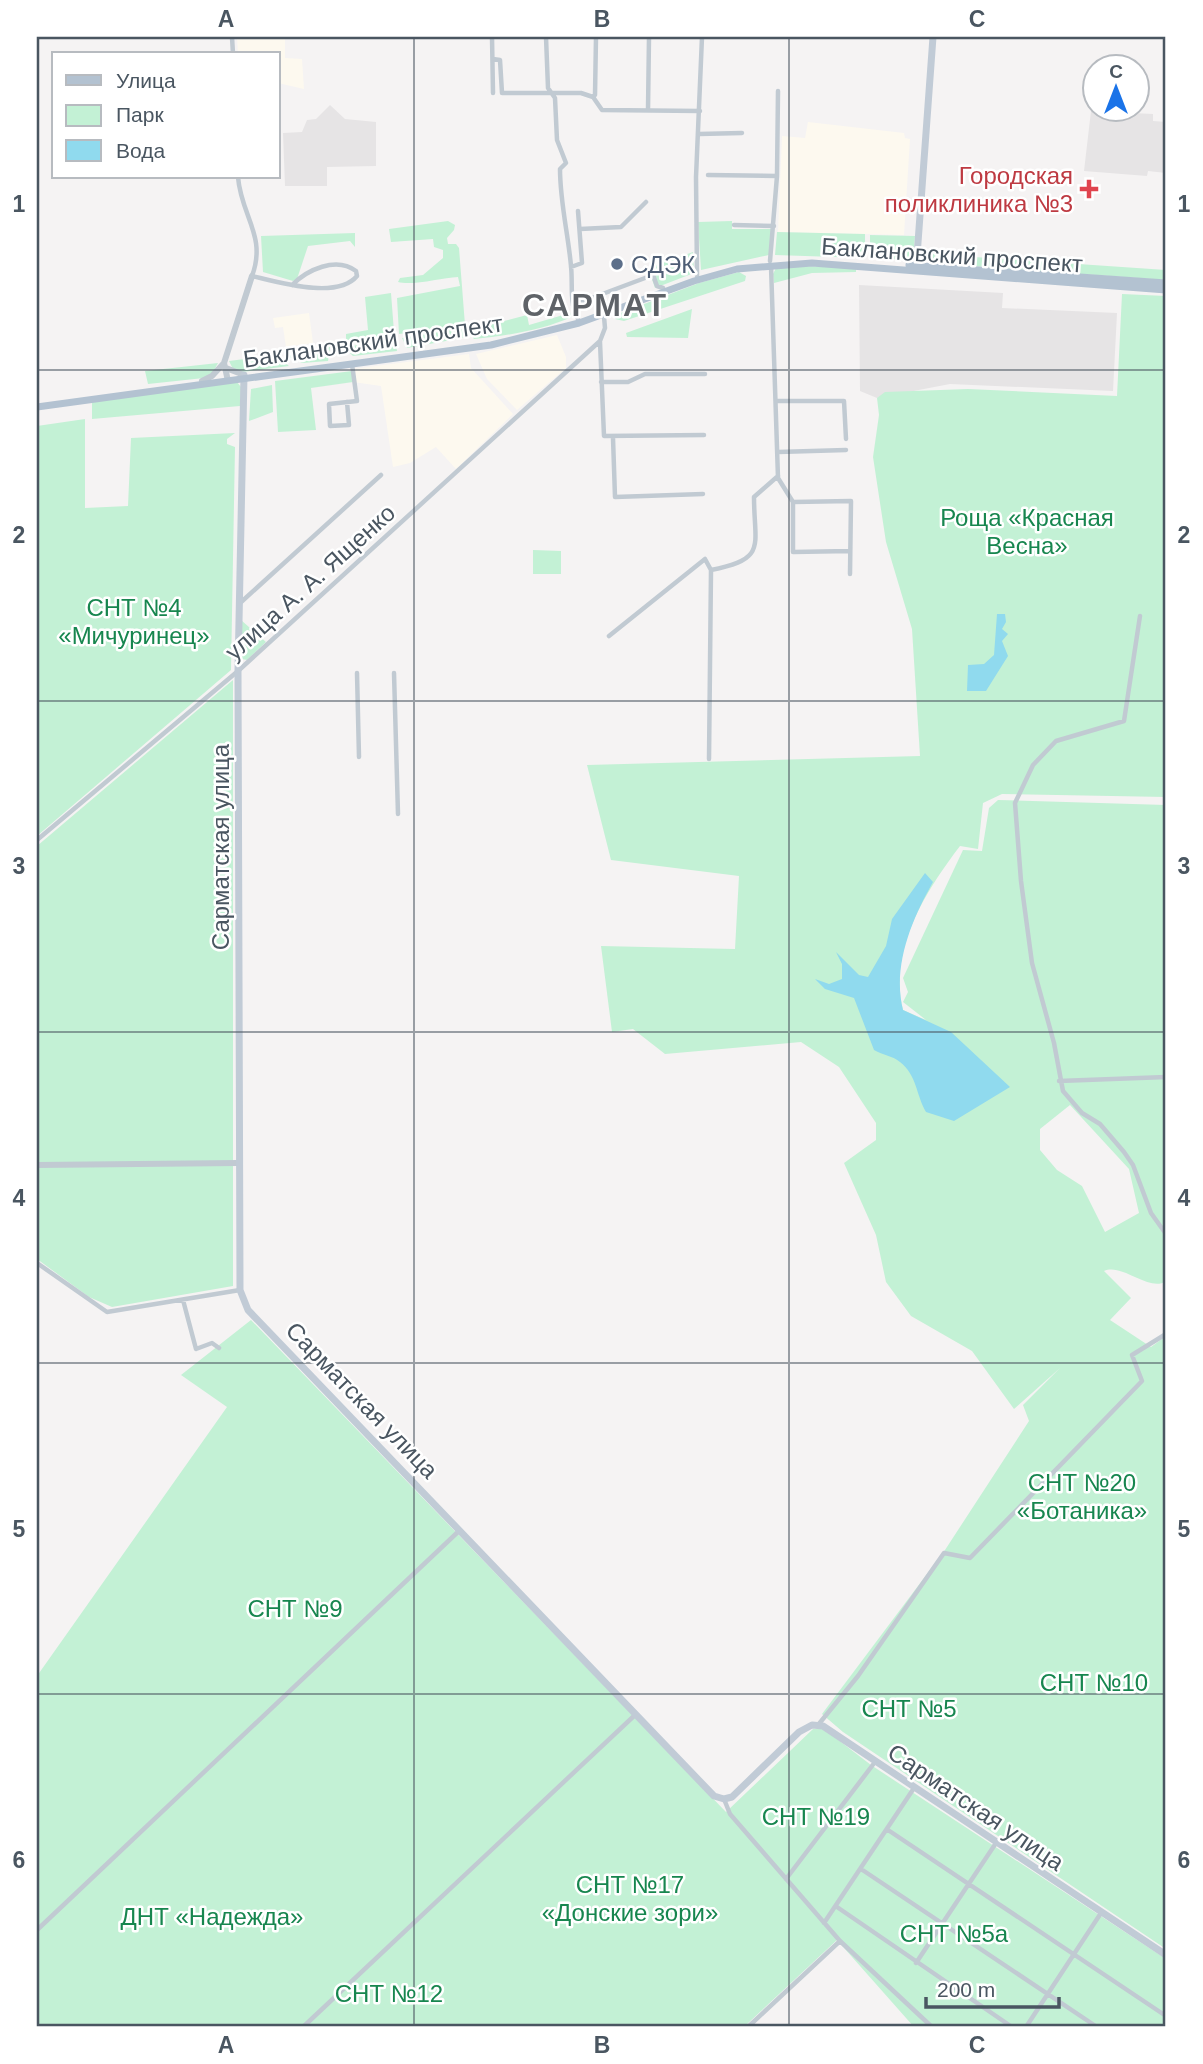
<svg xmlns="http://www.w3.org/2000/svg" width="1203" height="2064" viewBox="0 0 1203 2064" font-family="Helvetica,sans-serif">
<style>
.commercial{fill:#fdf9ef}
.education{fill:#e6e4e5}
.green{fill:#c3f1d5;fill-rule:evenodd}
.water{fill:#90daee}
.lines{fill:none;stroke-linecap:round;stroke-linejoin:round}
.minor{stroke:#c1cad2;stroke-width:4.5}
.tertiary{stroke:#c1cad2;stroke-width:6}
.secondary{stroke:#c1cbd6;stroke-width:7}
.primary{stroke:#b3c2d1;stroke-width:7}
.grid{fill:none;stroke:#4a5661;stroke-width:2;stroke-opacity:0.55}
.health-dot{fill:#e0444e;stroke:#fff;stroke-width:2.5}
.service-dot{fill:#5c6f8a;stroke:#fff;stroke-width:2.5}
.labels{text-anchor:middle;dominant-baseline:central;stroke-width:5;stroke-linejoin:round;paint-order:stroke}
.health-label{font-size:24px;fill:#be3a42;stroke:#fff;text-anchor:end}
.street-label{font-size:24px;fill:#4a5661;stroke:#fff}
.service-label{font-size:24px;fill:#4e5e75;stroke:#fff;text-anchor:start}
.park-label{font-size:24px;fill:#17864f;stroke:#fff}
.district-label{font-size:32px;font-weight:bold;letter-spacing:2px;fill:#5f6368;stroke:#fff}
.neatline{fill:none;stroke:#4a5661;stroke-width:2.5}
.grid-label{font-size:23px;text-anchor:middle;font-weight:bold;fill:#4a5661}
</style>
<rect width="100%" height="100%" fill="#f5f3f3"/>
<!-- commercial -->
<path class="commercial" d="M237,37h48v21l17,1 2,30 -26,-6v-29h-40z
M808,122l96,11 1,5 5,1 -6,96 -126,-3 4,-96 23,2z
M309,313l4,30 -27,4 -3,-20 -8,1 -2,-10z
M557,335l9,22v11l-49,42 -30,-31 -11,-25z
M469,354l2,14 42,46 -57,55 -20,-22 -26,16 -17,4 -12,-81 -28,-4 -1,-13z"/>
<!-- education -->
<path class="education" d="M330,105l15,14 31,3v44l-49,1v19h-42l-2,-53 19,-1 5,-12 9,-1z
M1091,111l62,3v7l13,1v51l-18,-2 -1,5 -63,-5z
M859,285l144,8 -1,15 115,5 -4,78 -163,-7 -73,14 -17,-7z"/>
<!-- green -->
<path class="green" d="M448,221l7,4 -1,5 -7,8 1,6h8l3,4 6,77 -66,9 -2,-36 63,-12 -2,-9c-17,1 -46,9 -60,5l2,-4 23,-3 20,-17v-8l-9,-3 -1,-8 -42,3 -2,-13z
M732,221v8h39l-2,26 -68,15 -3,-48z
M777,232l88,2v24l-90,-3z
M355,233v14l-5,-6 -42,5 -11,33 -4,2 -30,-9 -2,-36z
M870,235l45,1 -2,24 -43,-2z
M693,252l1,21 -39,15 -7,-20z
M931,254l235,16v10l-194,-14 -2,-4 -38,1 -7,-6z
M801,266l55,2v4l-44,1 -38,10 -1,-9 3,-6z
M739,272l7,4 -1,5 -121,40 -9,-2 3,-5 81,-31z
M391,293l3,39 -3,5 -45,6v-9l22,-4 -3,-33z
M1122,294l44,2v501l-164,-3 -19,9 -5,46 -18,-3c-35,46 -72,104 -57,164l23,10 -23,-18 5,-10 -5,-14 60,-128 19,1 7,-43 9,-8 168,5v476c-16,12 -43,-18 -62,-10l27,27 -21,22 41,27 15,-11v613l-323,-217 -21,-18 123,-164 84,-129 -6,-16 37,-37 -46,41 -42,-58 -61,-35 -25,-34 -10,-47 -32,-72 32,-23v-17l-37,-56 -38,-25 -136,12 -32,-25 -21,3 -11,-86 134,3 4,-73 -128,-16 -24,-95 333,-9 -8,-127 -26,-87 -13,-85 6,-42 -2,-17 8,-6 83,-3 149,7zM1070,1105l59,64 10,44 -34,19 -23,-46 -25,-16 -17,-20v-21z
M692,309l-4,29 -61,-1 -1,-4z
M570,313l2,4c-30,13 -66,19 -98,22l-2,-3 1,-7 54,-14 2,10z
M466,328l2,9 -61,11 -5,-10z
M395,340l2,11 -44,5 -9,-9z
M330,347l-2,14 -26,2 -17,-8z
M276,355l13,11 -54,7 -6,-12z
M218,363l-6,11 -8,4 -56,6 -3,-13z
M352,371l1,11 -42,6 5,42 -38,2 -3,-51z
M237,382l4,5 -1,19 -148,13v-17z
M272,385l1,27 -24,9 2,-32z
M85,419v89l43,-2 3,-68 104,-5 -8,6v5l8,3 -4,223 -194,166v-410z
M533,550l28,1v23h-28z
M241,620l25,22 -19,18 -5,-1z
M233,680v606l-121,21 -23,-10 -52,-38v-413z
M251,1320l475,492 87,-83h11l47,36 295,194v68h-252l-77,-87 -91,85 2,2h-711v-351l190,-269 -46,-32z"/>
<!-- water -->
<path class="water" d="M997,614h8l1,8 -4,7 6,5 -6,7 6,15 -22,35h-19l1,-26 16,-1 10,-9z
M925,873l8,9c-21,37 -41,84 -30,128l48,22 59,55 -56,34 -28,-9c-10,-17 -9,-37 -26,-50 -7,-6 -17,-7 -26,-12l-20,-52 -29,-9 -10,-10 14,5 13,-5v-15l-6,-12 23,23 9,2 18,-31 6,-27z"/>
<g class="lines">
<!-- minor -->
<path class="minor" d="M232,37l1,17
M492,37l1,56
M546,37l2,51 7,10 2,42 9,23 -6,6c0,33 8,64 11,97 2,18 -2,37 7,53
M596,37l-1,58 -2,2 9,13 98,1
M493,59l7,1 2,33h79l12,4
M648,110l1,-73
M699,134l43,-1
M708,175l69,1
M238,177c3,39 29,59 14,99 26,6 85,24 105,0l-1,-5c-20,-15 -49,-1 -64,14
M734,225l40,1
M580,229l41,-2 25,-25
M770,261l7,-85 1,-85
M771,266l7,212 15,24v50l57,-1
M571,267l11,-4 -4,-52
M697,276l-1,-99 6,-140
M573,305l80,-30 4,11 6,2
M600,342l4,94 100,-1
M601,382h27l17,-8h60
M776,401h68l2,38
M347,402l2,23 -19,1 -1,-22 28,-3 -5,-37
M613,438l2,59 88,-3
M778,452l68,-2
M793,502l58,-1 -1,73
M239,604l142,-129
M1140,616l-16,105 -68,20 -23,24 -18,38 6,78 11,82 22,80 9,48 19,22 18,11 24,28 9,13 18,48 15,21
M609,636l96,-77 6,11
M357,673l2,84
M394,673l4,141
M709,759l2,-189c57,-11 43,-24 43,-73l24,-21
M37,840l201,-169 362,-330 5,-13 -3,-34
M1059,1081l107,-4
M37,1263l70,49 133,-22
M183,1300l13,49 16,-6 7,5
M818,1725l40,-49 86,-123 26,5 172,-177 -10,-26 34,-21
M724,1799l6,15 110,127 92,86
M888,1830l278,186
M861,1869l236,158
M786,1879l89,-117
M837,1907l175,120
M824,1923l90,-135
M37,1930l423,-400
M916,1963l80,-120
M303,2027l332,-312
M748,2027l92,-86
M1026,2027l75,-114"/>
<!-- tertiary -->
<path class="tertiary" d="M226,368l18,7
M202,381l10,-5 12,-13
M228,381l-4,-18 28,-87
M37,1165l201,-2"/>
<!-- secondary -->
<path class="secondary" d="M916,270l17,-233
M244,375l-6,296 2,619 8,20 466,486 10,3 8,-2 67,-65 13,-7 11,1 343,229"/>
<!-- primary -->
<path class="primary" d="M909,265l257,18
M37,407l454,-62 88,-22 115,-42 43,-12 75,-6 354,27"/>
</g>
<!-- grid -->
<path class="grid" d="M414,37v1990M789,37v1990M37,370h1129M37,701h1129M37,1032h1129M37,1363h1129M37,1694h1129"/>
<!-- markers -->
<path class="health-dot" d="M1085.5 178.5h7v7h7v7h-7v7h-7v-7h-7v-7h7z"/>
<circle class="service-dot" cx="617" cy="264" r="7"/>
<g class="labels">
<!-- health labels -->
<g class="health-label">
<text x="1073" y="175">Городская<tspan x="1073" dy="28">поликлиника №3</tspan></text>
</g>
<!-- street labels -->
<g class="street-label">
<text transform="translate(952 255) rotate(4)">Баклановский проспект</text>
<text transform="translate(373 341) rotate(-8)">Баклановский проспект</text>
<text transform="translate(310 582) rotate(-42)">улица А. А. Ященко</text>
<text transform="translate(220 847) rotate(-90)">Сарматская улица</text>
<text transform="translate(362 1400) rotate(46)">Сарматская улица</text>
<text transform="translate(976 1807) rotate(34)">Сарматская улица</text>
</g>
<!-- service labels -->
<g class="service-label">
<text x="631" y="264">СДЭК</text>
</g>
<!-- park labels -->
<g class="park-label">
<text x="1027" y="517">Роща «Красная<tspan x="1027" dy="28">Весна»</tspan></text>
<text x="134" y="607">СНТ №4<tspan x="134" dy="28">«Мичуринец»</tspan></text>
<text x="1082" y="1482">СНТ №20<tspan x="1082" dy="28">«Ботаника»</tspan></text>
<text x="295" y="1608">СНТ №9</text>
<text x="1094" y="1682">СНТ №10</text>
<text x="909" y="1708">СНТ №5</text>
<text x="816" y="1816">СНТ №19</text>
<text x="630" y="1884">СНТ №17<tspan x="630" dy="28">«Донские зори»</tspan></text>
<text x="212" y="1916">ДНТ «Надежда»</text>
<text x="954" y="1933">СНТ №5а</text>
<text x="389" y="1993">СНТ №12</text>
</g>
<!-- district labels -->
<g class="district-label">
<text x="595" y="305">САРМАТ</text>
</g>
</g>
<!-- border -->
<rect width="1203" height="2064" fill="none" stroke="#ffffff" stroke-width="77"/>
<!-- legend -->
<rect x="52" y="52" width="228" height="126" fill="#ffffff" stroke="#b7bbc0" stroke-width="2"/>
<rect x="66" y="75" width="35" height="10" fill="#b3c2d1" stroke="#b7bbc0" stroke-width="2"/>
<text x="116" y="88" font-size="21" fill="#4a5661">Улица</text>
<rect x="66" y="105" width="35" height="21" fill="#c3f1d5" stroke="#b7bbc0" stroke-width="2"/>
<text x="116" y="122" font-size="21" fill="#4a5661">Парк</text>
<rect x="66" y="140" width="35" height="21" fill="#90daee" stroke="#b7bbc0" stroke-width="2"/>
<text x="116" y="158" font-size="21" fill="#4a5661">Вода</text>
<!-- north arrow -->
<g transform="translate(1116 88)"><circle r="33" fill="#ffffff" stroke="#b7bbc0" stroke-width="2"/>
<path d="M0-5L12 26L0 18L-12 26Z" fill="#1a73e8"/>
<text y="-10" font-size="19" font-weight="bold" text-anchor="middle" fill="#4a5661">С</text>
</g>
<!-- scale -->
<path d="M926 1997v10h133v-10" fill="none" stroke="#4a5661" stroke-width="3.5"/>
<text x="937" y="1997" font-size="21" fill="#4a5661" stroke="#ffffff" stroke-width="5" paint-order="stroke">200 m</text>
<rect x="38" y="38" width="1126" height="1987" class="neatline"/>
<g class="grid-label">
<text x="226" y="27">A</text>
<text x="602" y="27">B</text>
<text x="977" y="27">C</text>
<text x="19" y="212">1</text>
<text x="1184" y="212">1</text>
<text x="19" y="543">2</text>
<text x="1184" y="543">2</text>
<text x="19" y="874">3</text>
<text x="1184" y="874">3</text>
<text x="19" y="1206">4</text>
<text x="1184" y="1206">4</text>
<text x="19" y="1537">5</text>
<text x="1184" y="1537">5</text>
<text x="19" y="1868">6</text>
<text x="1184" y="1868">6</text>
<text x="226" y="2053">A</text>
<text x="602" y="2053">B</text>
<text x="977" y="2053">C</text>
</g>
</svg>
